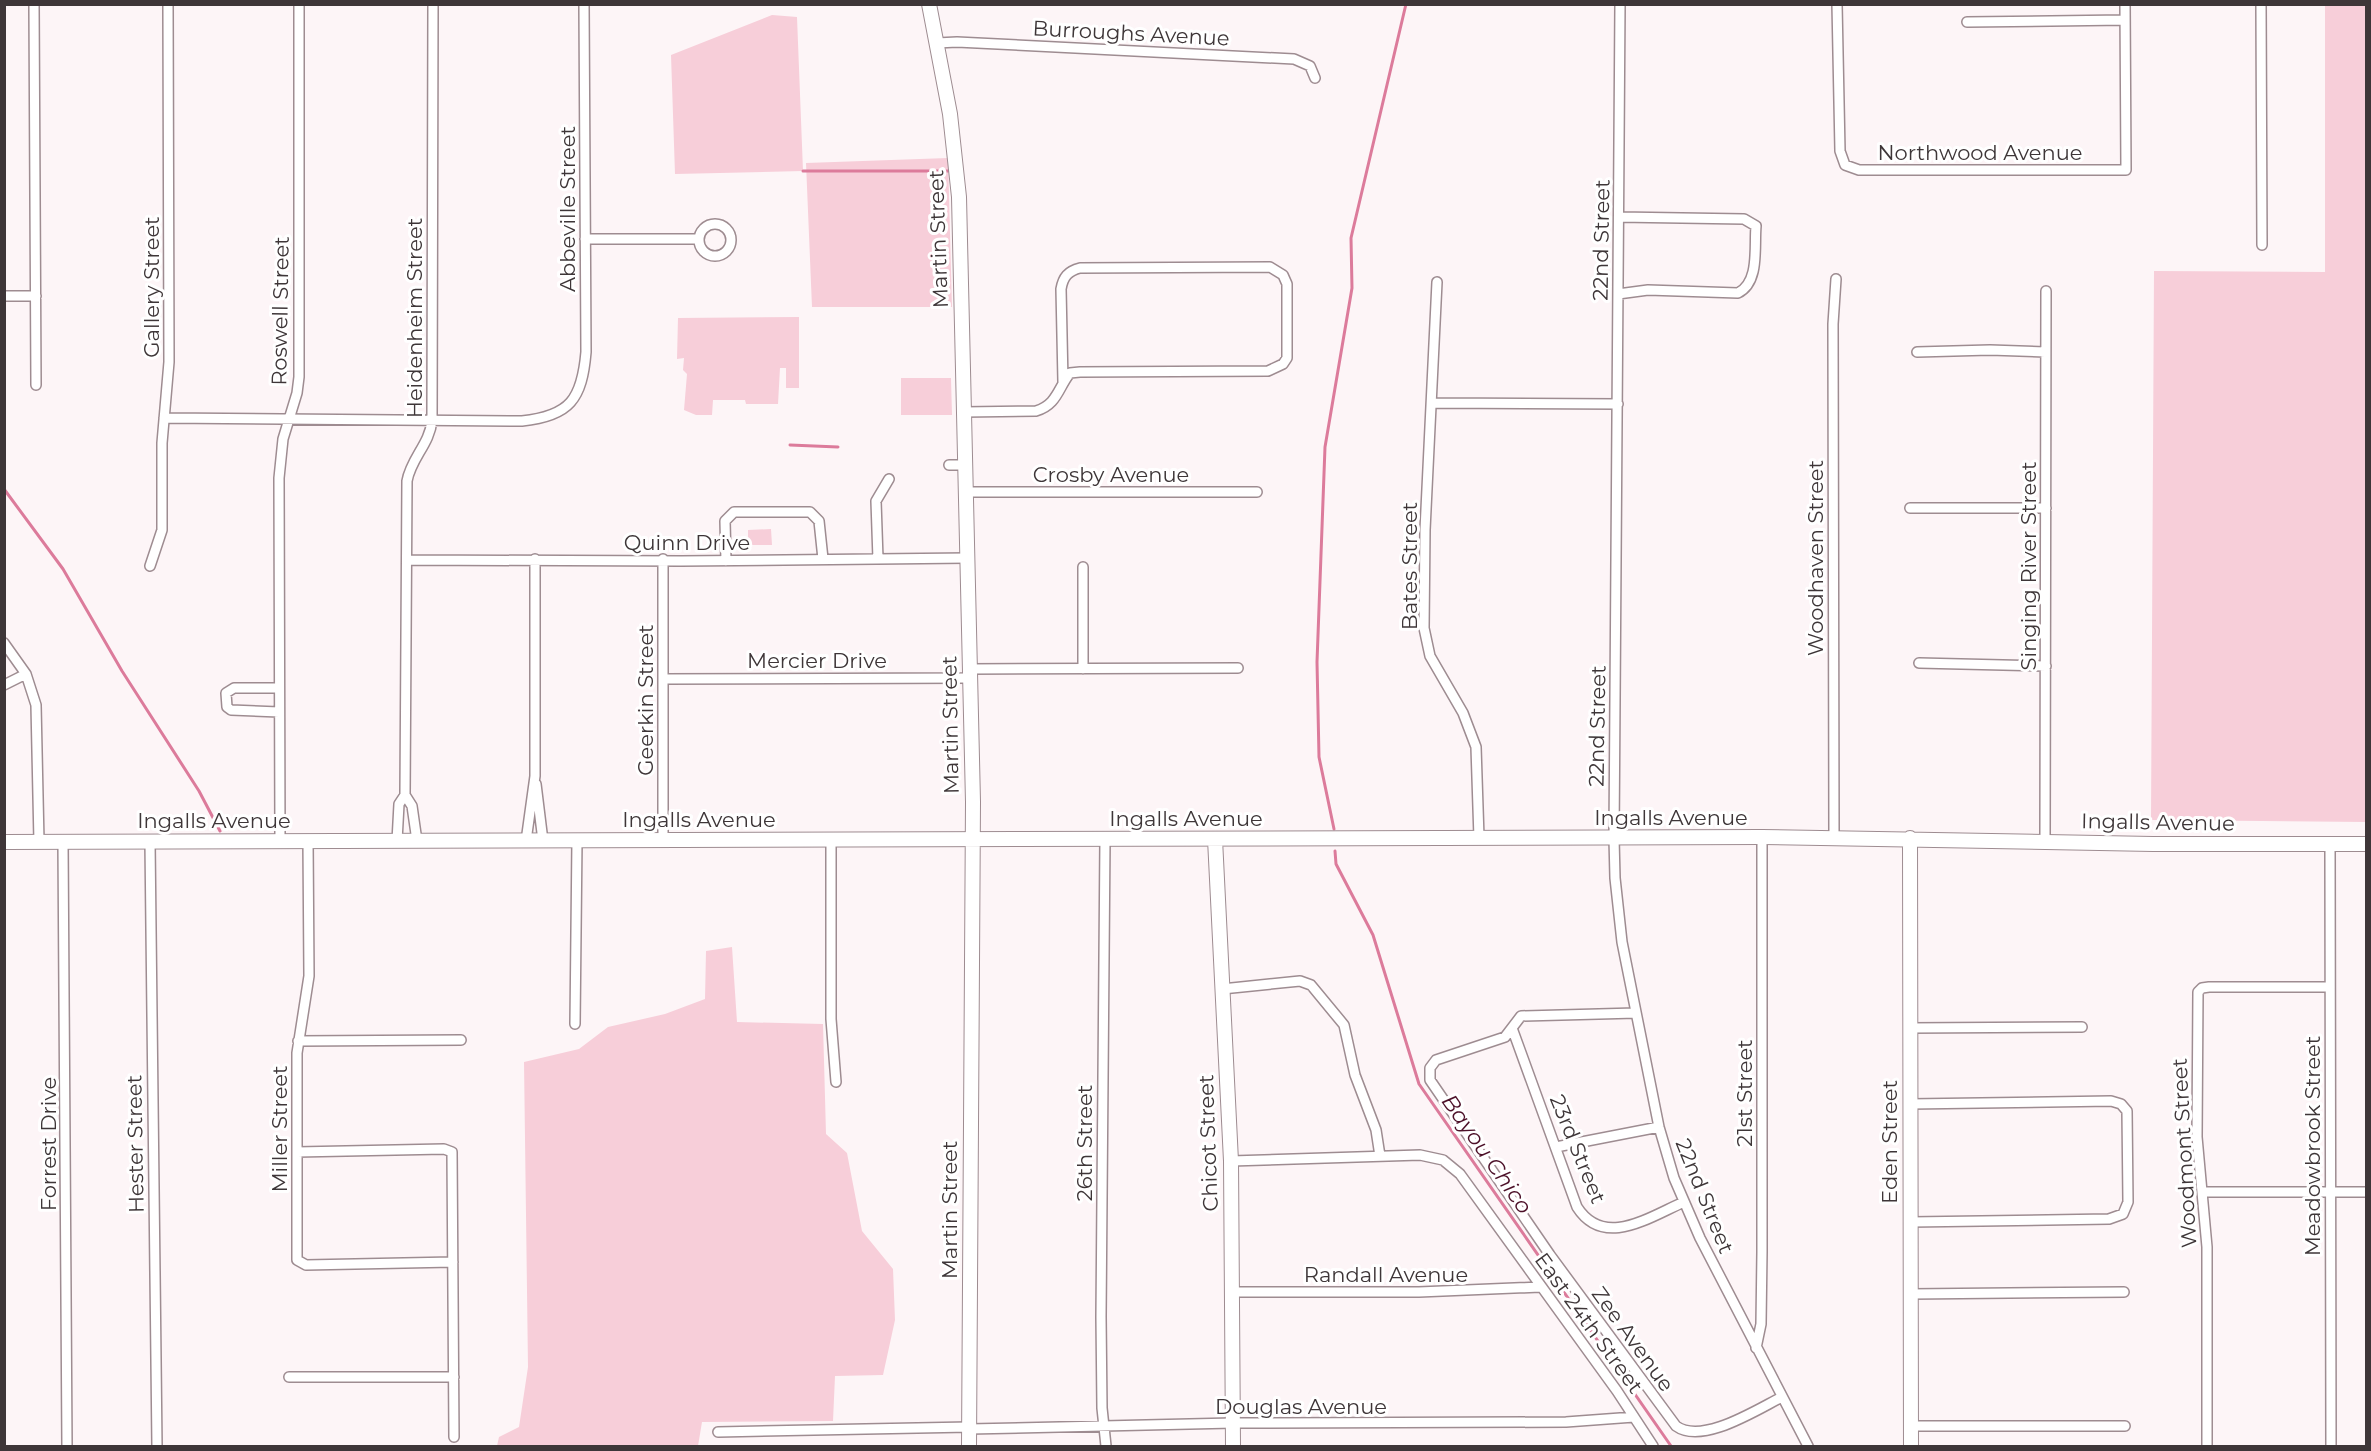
<svg xmlns="http://www.w3.org/2000/svg" width="2371" height="1451" viewBox="0 0 2371 1451" font-family="Montserrat,sans-serif">
<style>
.green{fill:#f7ced9}
.lines{fill:none;stroke-linecap:round;stroke-linejoin:round}
.stream{stroke:#dc7b9b;stroke-width:3}
.street-casing{stroke:#9e8c91;stroke-width:12}
.secondary-casing{stroke:#9e8c91;stroke-width:16}
.street{stroke:#fff;stroke-width:9}
.secondary{stroke:#fff;stroke-width:14}
.labels{text-anchor:middle;dominant-baseline:central;stroke-width:6;stroke-linejoin:round;paint-order:stroke}
.street-label{font-size:21px;fill:#3e3638;stroke:#fff}
.water-label{font-size:22px;font-style:italic;fill:#4d1129;stroke:#fff}
</style>
<rect width="100%" height="100%" fill="#fdf5f7"/>
<!-- green -->
<path class="green" d="M2325,5h41v817l-215,-2 3,-549 171,1z
M772,15l25,2 6,154 -128,3 -4,-119z
M948,158l4,149h-140l-6,-144z
M799,317v71h-13v-20h-6l-2,36h-32l-1,-4h-32l-1,15h-16l-12,-5 3,-36 -4,-4 1,-12 -7,1 1,-41z
M901,378h50l1,37h-51z
M771,529l1,16h-24v-15z
M732,947l5,75 86,2 3,110 21,19 15,78 31,38 2,51 -12,55 -48,1 -2,45 -131,1 -4,24h-201l2,-9 20,-10 9,-60 -4,-305 55,-13 29,-22 57,-13 40,-15 1,-48z"/>
<g class="lines">
<!-- stream -->
<path class="stream" d="M803,171h145
M790,445l48,2
M4,489l59,80 59,102 77,120 21,40
M1334,829l-15,-72 -2,-95 8,-215 27,-159 -1,-50 55,-234
M1335,851l1,13 37,71 46,149 252,362"/>
<defs>
<path id="street" d="M34,4l2,381
M1620,4l-6,834 1,40 7,64 37,185 15,51 26,60 108,208
M1837,4l3,147 5,14 14,5h267l-1,-166
M2261,4l1,241
M1967,22l158,-2
M937,43l20,-1 337,17 16,7 5,12
M699 240a16 16 0 1 1 32 0a16 16 0 1 1-32 0Z
M585,239h114
M1437,282l-12,248 -1,98 6,28 33,57 13,34 3,91
M1618,294l30,-4 90,3c22,-11 16,-46 18,-67l-12,-7 -125,-2
M4,296h32
M1917,352l73,-2 55,2
M1432,403l186,1
M964,412l72,-1c21,-6 22,-23 34,-38l10,-1 188,-1 15,-7 4,-6v-74l-4,-9 -13,-8 -190,1c-12,3 -17,9 -19,21l2,93
M164,418l358,3c48,-5 60,-22 64,-69l-2,-348
M949,465h16
M966,492h291
M1910,508h136
M878,559l-2,-58 13,-22
M407,560l274,1 287,-3
M726,561l-1,-40 9,-9h76l9,9 4,38
M150,566l12,-36v-87l7,-81 -1,-358
M4,643l22,31 10,31 3,137
M1919,663l127,3
M970,669l268,-1
M1083,669v-102
M664,679l306,-1
M4,685l22,-11
M279,712l-48,-2 -4,-3 -1,-14 8,-5h45
M536,784l7,57
M405,795l7,11 5,35
M1834,837l-1,-513 3,-45
M1105,839l-4,478 1,91 4,38
M831,840v179l5,63
M280,841l-1,-363 4,-39 14,-46 2,-16v-373
M308,841l1,135 -12,77v207l9,5 147,-3
M397,841l2,-37 6,-9 2,-314c4,-23 23,-37 25,-61l1,-416
M526,841l9,-65v-217
M663,841v-282
M63,842l4,604
M150,842l7,604
M2045,842l1,-551
M2330,845l1,601
M1222,989l78,-8 11,4 33,40 11,50 21,55 4,26
M1636,1013l-115,3 -16,21 -69,23 -6,8v12l120,175 126,171c26,19 80,-16 106,-29
M575,1024l2,-184
M1512,1028l65,179c27,42 72,10 107,-5
M1910,1028l172,-1
M298,1041l163,-1
M1910,1104l201,-3 10,3 6,7 1,91 -5,12 -14,5 -198,3
M1556,1147l103,-20
M297,1152l147,-3 8,3 2,285
M1231,1161l189,-6 23,5 17,14 157,217 36,55
M2203,1192h163
M1233,1292h186l121,-5
M1911,1294l213,-2
M1756,1348l5,-24 1,-72v-415
M289,1377h165
M1911,1426h214
M969,1429l264,-6 333,-1 68,-5
M718,1432l251,-5
M2207,1446v-199l-10,-110 1,-145 4,-4 7,-1h121"/>
<path id="secondary" d="M929,4l21,110 9,83 14,605 -4,644
M1910,838l1,608
M1215,839l16,322 2,285
M4,842l1758,-5 391,7h213"/>
</defs>
<!-- street casing -->
<use href="#street" class="street-casing"/>
<!-- secondary casing -->
<use href="#secondary" class="secondary-casing"/>
<!-- street -->
<use href="#street" class="street"/>
<!-- secondary -->
<use href="#secondary" class="secondary"/>
</g>
<g class="labels">
<!-- street labels -->
<g class="street-label">
<text transform="translate(1131 33) rotate(3)">Burroughs Avenue</text>
<text x="1980" y="152">Northwood Avenue</text>
<text transform="translate(567 209) rotate(-90)">Abbeville Street</text>
<text transform="translate(938 239) rotate(-92)">Martin Street</text>
<text transform="translate(1601 240) rotate(-89)">22nd Street</text>
<text transform="translate(151 287) rotate(-90)">Gallery Street</text>
<text transform="translate(280 311) rotate(-89)">Roswell Street</text>
<text transform="translate(414 318) rotate(-90)">Heidenheim Street</text>
<text x="1111" y="474">Crosby Avenue</text>
<text x="687" y="542">Quinn Drive</text>
<text transform="translate(1815 558) rotate(-90)">Woodhaven Street</text>
<text transform="translate(1409 566) rotate(-90)">Bates Street</text>
<text transform="translate(2028 566) rotate(-90)">Singing River Street</text>
<text x="817" y="660">Mercier Drive</text>
<text transform="translate(645 700) rotate(-90)">Geerkin Street</text>
<text transform="translate(950 725) rotate(-91)">Martin Street</text>
<text transform="translate(1597 726) rotate(-89)">22nd Street</text>
<text x="1671" y="817">Ingalls Avenue</text>
<text x="1186" y="818">Ingalls Avenue</text>
<text x="699" y="819">Ingalls Avenue</text>
<text x="214" y="820">Ingalls Avenue</text>
<text transform="translate(2158 822) rotate(1)">Ingalls Avenue</text>
<text transform="translate(1744 1093) rotate(-90)">21st Street</text>
<text transform="translate(279 1129) rotate(-90)">Miller Street</text>
<text transform="translate(1889 1142) rotate(-90)">Eden Street</text>
<text transform="translate(1084 1143) rotate(-90)">26th Street</text>
<text transform="translate(1208 1143) rotate(-92)">Chicot Street</text>
<text transform="translate(48 1144) rotate(-90)">Forrest Drive</text>
<text transform="translate(135 1144) rotate(-91)">Hester Street</text>
<text transform="translate(2312 1146) rotate(-90)">Meadowbrook Street</text>
<text transform="translate(1578 1149) rotate(68)">23rd Street</text>
<text transform="translate(2184 1153) rotate(-93)">Woodmont Street</text>
<text transform="translate(1705 1196) rotate(68)">22nd Street</text>
<text transform="translate(949 1210) rotate(-90)">Martin Street</text>
<text x="1386" y="1274">Randall Avenue</text>
<text transform="translate(1589 1323) rotate(54)">East 24th Street</text>
<text transform="translate(1633 1339) rotate(54)">Zee Avenue</text>
<text x="1301" y="1406">Douglas Avenue</text>
</g>
<!-- water labels -->
<g class="water-label">
<text transform="translate(1487 1154) rotate(55)">Bayou Chico</text>
</g>
</g>
<!-- border -->
<rect width="2371" height="1451" fill="none" stroke="#3e3638" stroke-width="12"/>
</svg>
